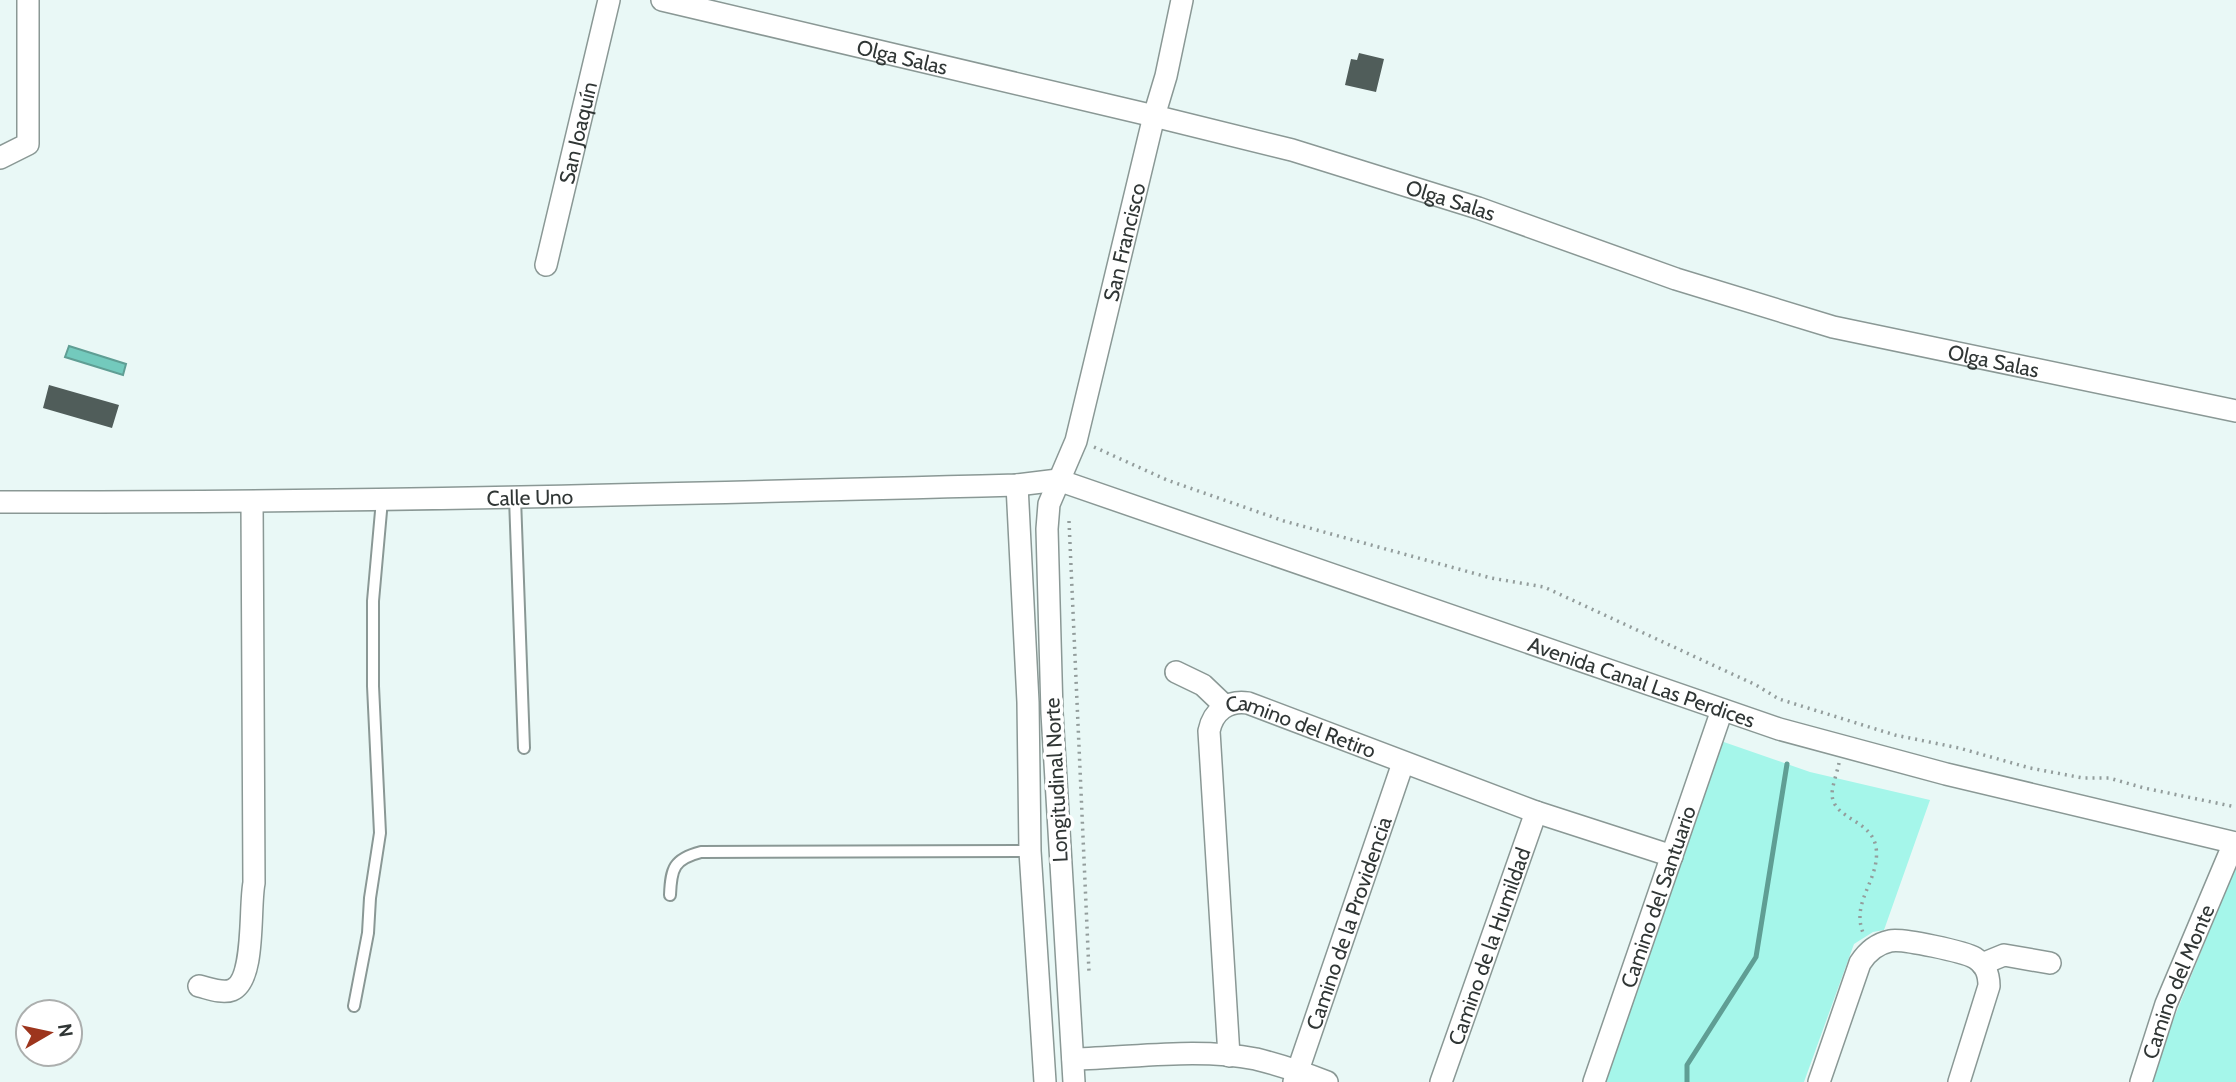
<svg xmlns="http://www.w3.org/2000/svg" width="2236" height="1082" viewBox="0 0 2236 1082" font-family="Cabin,sans-serif">
<style>
.green{fill:#a5f6ea}
.water{fill:#73cabd;stroke:#5f9e94;stroke-width:2}
.lines{fill:none;stroke-linecap:round;stroke-linejoin:round}
.stream{stroke:#5f9e94;stroke-width:5}
.building{fill:#505d5a}
.service-casing{stroke:#8a9895;stroke-width:14}
.minor-casing{stroke:#8a9895;stroke-width:24}
.path{stroke:#939d9c;stroke-width:3.5;stroke-dasharray:2 5;stroke-linecap:butt}
.service{stroke:#fff;stroke-width:10}
.minor{stroke:#fff;stroke-width:21}
.labels{text-anchor:middle;dominant-baseline:central;stroke-width:7;stroke-linejoin:round;paint-order:stroke}
.street-label{font-size:21px;fill:#303635;stroke:#fff}
</style>
<rect width="100%" height="100%" fill="#e9f8f6"/>
<!-- green -->
<path class="green" d="M1718,740l92,32 120,28 -46,130 -11,2 -19,12 -50,138h-198z
M2236,866v216h-83l19,-59z"/>
<!-- water -->
<path class="water" d="M69,346l57,18 -3,11 -58,-18z"/>
<g class="lines">
<!-- stream -->
<path class="stream" d="M1687,1082v-17l69,-108 31,-193"/>
</g>
<!-- building -->
<path class="building" d="M1359,53l25,6 -8,33 -31,-7 6,-26 6,1z
M49,385l70,20 -7,23 -69,-20z"/>
<g class="lines">
<defs>
<path id="service" d="M515,498l9,250
M670,895c1,-27 4,-36 31,-43l329,-1
M354,1006l14,-73 2,-35 10,-65 -7,-147v-85l9,-101"/>
<g id="minor">
<path id="s1" d="M662,0l492,116 138,34 186,58 198,71 157,48 403,84"/>
<path d="M0,158l28,-14v-144"/>
<path id="s2" d="M546,265l63,-265"/>
<path d="M1017,485l11,217 2,149 15,231"/>
<path id="s3" d="M0,502c339,1 678,-8 1017,-17l41,-5 721,249 167,45 290,69"/>
<path d="M1176,672l27,13 22,21"/>
<path d="M1982,964l22,-9 46,8"/>
<path d="M199,986c9,2 23,8 33,4 24,-10 17,-83 22,-107l-2,-381"/>
<path id="s4" d="M1229,1056l-20,-325c4,-20 19,-31 39,-28l288,109 136,44"/>
<path d="M1073,1059c60,-1 123,-12 183,0 24,6 48,14 71,23"/>
<path id="s5" d="M1074,1082l-22,-369 -5,-184 2,-25 27,-63 78,-325 12,-40 16,-76"/>
<path id="s6" d="M1294,1082l109,-319"/>
<path id="s7" d="M1441,1082l95,-270"/>
<path id="s8" d="M1594,1082l128,-372"/>
<path d="M1819,1082l41,-119c7,-11 16,-19 30,-22 12,-3 75,11 85,17 11,7 14,16 14,28l-30,96"/>
<path id="s9" d="M2141,1082l25,-78 68,-161"/>
</g>
</defs>
<!-- service casing -->
<use href="#service" class="service-casing"/>
<!-- minor casing -->
<use href="#minor" class="minor-casing"/>
<!-- path -->
<path class="path" d="M1094,447l73,33 117,41 207,57 53,9 212,98 23,14 116,36 64,13 71,20 53,10h26l35,10 92,19
M1069,521l20,451
M1839,763c-2,10 -7,23 -7,32 2,25 39,24 44,52 5,33 -27,55 -12,88"/>
<!-- service -->
<use href="#service" class="service"/>
<!-- minor -->
<use href="#minor" class="minor"/>
</g>
<g class="labels">
<!-- street labels -->
<g class="street-label">
<text stroke="none"><textPath href="#s1" startOffset="247">Olga Salas</textPath></text>
<text stroke="none"><textPath href="#s2" startOffset="136">San Joaquín</textPath></text>
<text stroke="none"><textPath href="#s1" startOffset="814">Olga Salas</textPath></text>
<text stroke="none"><textPath href="#s5" startOffset="852">San Francisco</textPath></text>
<text stroke="none"><textPath href="#s1" startOffset="1381">Olga Salas</textPath></text>
<text stroke="none"><textPath href="#s3" startOffset="530">Calle Uno</textPath></text>
<text stroke="none"><textPath href="#s3" startOffset="1676">Avenida Canal Las Perdices</textPath></text>
<text stroke="none"><textPath href="#s4" startOffset="436">Camino del Retiro</textPath></text>
<text transform="translate(1056 780) rotate(-93)">Longitudinal Norte</text>
<text stroke="none"><textPath href="#s8" startOffset="196">Camino del Santuario</textPath></text>
<text stroke="none"><textPath href="#s6" startOffset="168">Camino de la Providencia</textPath></text>
<text stroke="none"><textPath href="#s7" startOffset="144">Camino de la Humildad</textPath></text>
<text stroke="none"><textPath href="#s9" startOffset="107">Camino del Monte</textPath></text>
</g>
</g>
<!-- north arrow -->
<g transform="translate(49 1033) rotate(81)"><circle r="33" fill="#ffffff" stroke="#acafae" stroke-width="2"/>
<path d="M0-5L12 26L0 18L-12 26Z" fill="#9d351d"/>
<text y="-10" font-size="19" font-weight="bold" text-anchor="middle" fill="#303635">N</text>
</g>
</svg>
